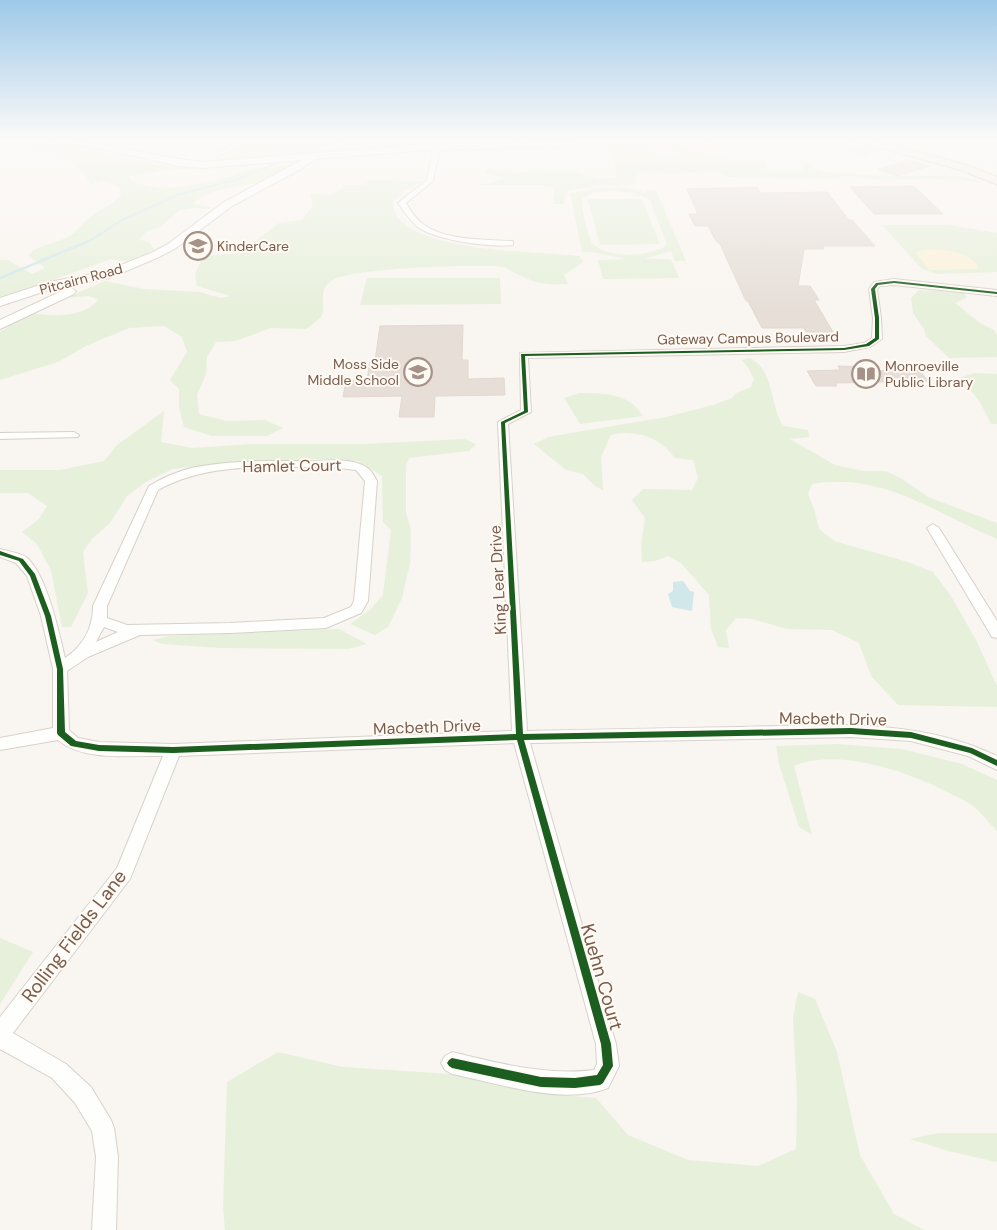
<svg xmlns="http://www.w3.org/2000/svg" width="997" height="1230" viewBox="0 0 997 1230" font-family="'DM Sans',sans-serif">
<style>
.green{fill:#e7f0db;fill-rule:evenodd}
.sand{fill:#fbf2d9}
.water{fill:#d0e8ea}
.lines{fill:none;stroke-linecap:round;stroke-linejoin:round}
.stream-far1{stroke:#d0e8ea;stroke-width:2}
.stream{stroke:#d0e8ea;stroke-width:2.5}
.building{fill:#e6ded7;stroke:#e2d8d2}
.street-casing{stroke:#d7d1cb;stroke-width:2}
.secondary-casing{stroke:#d9d2cb;stroke-width:2}
.primary-casing{stroke:#dad1cc;stroke-width:3}
.street{fill:#fefefd;fill-rule:evenodd}
.secondary{fill:#fefefd;fill-rule:evenodd}
.primary{fill:#f3eee8;fill-rule:evenodd}
.cycleway-casing{stroke:#fffaf3;stroke-width:3}
.cycleway{fill:#1b5e20;fill-rule:evenodd}
.labels{text-anchor:middle;dominant-baseline:central;stroke-width:4;stroke-linejoin:round;paint-order:stroke}
.far-poi-label{font-size:14px;fill:#7a5c4d;stroke:#fffaf3;text-anchor:start}
.far-street-label{font-size:14px;fill:#7a5c4d;stroke:#fffaf3}
.street-label{font-size:16px;fill:#7a5c4d;stroke:#fffaf3}
.near-street-label{font-size:19px;fill:#7a5c4d;stroke:#fffaf3}
</style>
<rect width="100%" height="100%" fill="#f9f5f0"/>
<!-- green -->
<path class="green" d="M0,139l68,7 87,18 53,5 -40,1 -39,6 3,6 27,6 21,-1 39,-7 35,-12 43,-4c-11,6 -23,12 -35,17 -21,7 -53,6 -69,23l18,3 -1,2 -16,-1 -14,2 -20,17 -14,5 -7,7 11,4 4,6c-14,9 -27,15 -43,10l-83,30 -28,8v-37h8l24,14 13,-6 -17,-13c11,-11 28,-11 41,-19 9,-5 15,-15 24,-21 10,-7 19,-10 28,-20l-2,-8 -16,-6 -12,3c-6,-9 -16,-22 -24,-27 -14,-8 -49,-6 -67,-11z
M258,139h73l-13,12 -108,10 11,-7 11,-2z
M676,142l11,7 39,9 6,4 10,-1 -1,-3 23,2 3,10 36,1v-3l-3,-5 8,1 6,5 10,3 56,4h81l16,4 3,3c-37,-7 -75,-2 -113,-4 -9,-1 -22,-6 -30,0l-110,-2 -10,-6 -46,3 -23,-2 -11,2 -3,5 1,5 -43,2 -25,5 -3,13h-11l1,-16 -14,-3h-68l16,-1 17,-6 -21,-6 3,-3 28,4 51,-3 9,1 8,4 17,4 17,-2 -6,-31 4,-2c16,0 37,-5 43,14h16l5,-4 -9,-10z
M370,180l53,1 -17,9 -13,12c1,5 1,11 4,15 30,36 138,34 183,39l3,6 -19,13 4,9c-24,1 -30,0 -51,-10 -5,-2 -9,-6 -14,-7 -24,-3 -153,1 -170,13 -18,11 -5,26 -12,37 -4,4 -10,8 -15,12l-35,-1 -36,13 -19,1 -9,15 -1,17 -9,21 2,19 28,7 38,-1 18,8 -16,8h-55l-28,-9 -5,-20v-18l-9,-9 17,-28 -5,-15 -18,-11 -35,2 -43,18 -28,16 -58,18v-48l28,-19c22,3 55,6 70,-13l-9,-4 -23,2 39,-17 39,8 56,3 21,6 9,-2 -33,-10 -2,-12 8,-18 37,-3 39,-30 23,-3 11,-14 -3,-12 21,1 12,-7v-3h21z
M605,188h23l19,5 -1,-3h10l30,71h-11l-4,-10 -27,8h27l8,19 -76,1 -5,-19 27,-1 -32,-7h-11l-12,-59zM612,190l22,3 16,7 17,45c-15,12 -60,14 -74,-1 -5,-6 -12,-36 -11,-45l13,-7z
M588,199h54l18,45 -60,1z
M882,225h66l49,8v39l-59,2 -16,-5z
M367,278h133l1,26 -141,1z
M919,290l43,2 5,5 -12,6 25,20 14,7 3,5v22l-48,1 -23,-22 -2,-7 -11,-16 -2,-15z
M749,358c26,10 20,49 35,68l24,4 1,7 -19,2 45,26 28,6h23l16,8 26,18 69,26v16c-62,-26 -115,-67 -185,-55l-4,10 6,15 5,20 15,12 74,21 25,10 18,24 25,44 21,46v21l-99,-2 -27,-29 -12,-33 -27,-13 -45,-1 -35,-10 -16,-1 -10,12 3,18 -11,-1 -7,-18 -2,-34 -28,-32 -13,-7 -13,5 -13,1 -1,-17 4,-27 -13,-18 11,-11 49,1 6,-12 -5,-18 -18,-2c-15,-21 -40,-29 -64,-23l-10,22 2,33 -8,-4 -12,-12 -17,-4 -32,-26 14,-7 118,-20 47,-12 19,-7 4,-5 15,-6 3,-8 -5,-10 -7,-9z
M975,373l22,1v50h-6l-10,-20 -20,-27z
M580,393c24,0 49,0 63,23l-63,8 -16,-26z
M164,411l-3,31 32,6 59,-4h114l98,-5 12,5 -7,7 -60,7 -3,8v46l5,19 -1,32 -8,35 -14,29 -13,8 -25,-11 20,-14 13,-15 8,-65 -8,-8 -1,-46 -24,-15 -46,-2 -87,4 -53,6 -26,13 -19,14 -17,27 -18,16 -9,13 5,41 -17,34h-9l-11,-57 -14,-26 -15,-12 17,-13 8,-13 -19,-13h-28v-23h60l44,-9 13,-16z
M339,629l28,15 -19,5 -129,-1 -56,-4 -11,-4 18,-4z
M836,744l66,5 60,15 35,16v51c-8,-8 -15,-18 -24,-25 -7,-5 -16,-9 -24,-13 -40,-21 -111,-46 -155,-27l18,69 -13,-8 -20,-63 -3,-18z
M0,938l33,14 -33,52z
M798,992l17,7 22,53 23,103 34,59 30,16h-699l-2,-22 4,-126 51,-30 65,15 107,7 96,20 50,4 32,37 60,25 70,6 38,-17 1,-52 -4,-79z
M939,1133h58v29l-45,-10 -42,-13z"/>
<!-- sand -->
<path class="sand" d="M931,249c15,1 40,3 47,18l-1,2 -48,1 -14,-18z"/>
<!-- water -->
<path class="water" d="M683,581l7,10 4,1 -2,19 -20,-4 -4,-13 5,-3v-9z"/>
<g class="lines">
<!-- stream-far1 -->
<path class="stream-far1" d="M294,156l47,-17
M99,235l23,-15 58,-26 55,-14 50,-20"/>
<!-- stream -->
<path class="stream" d="M0,278l89,-37 12,-7"/>
</g>
<!-- building -->
<path class="building" d="M863,145l17,5 -15,6 -17,-5z
M911,160l19,6 -33,10 -19,-7z
M914,186l29,28h-69l-24,-27z
M757,187l4,6 66,-1 22,28h3l23,26h-52l1,3h-20l-6,37h12l9,14h-5l19,32h-27l-2,-4h-42l-14,-27h-2l-26,-57 -4,-3 -8,-15h-13l-6,-12h9l-11,-25z
M463,325l-1,35h6v19l36,-1 1,17 -70,1 -1,21h-35l3,-21 -59,1 3,-16 21,-1 3,-19h5l5,-35z
M838,366l27,1 9,4 45,-1 9,11 -93,2 2,3h-21l-9,-15 33,-1z"/>
<g class="lines">
<defs>
<path id="street" d="M245,139h8l-30,15 -5,-1z
M435,139h6l-8,42 -27,22c5,8 10,16 17,21 22,17 61,15 87,17h3v4c-21,3 -79,-5 -95,-18 -8,-6 -14,-16 -20,-24l29,-23z
M894,279l103,11v6l-103,-11 -14,1 -3,3 4,29 1,21 -12,8 -26,5 -316,6 3,54 -23,12 19,307c71,-2 142,-3 213,-4 87,-2 176,-10 257,29v14l-29,-14 -57,-15 -60,-4 -321,6 86,301 3,22 -11,22c-45,18 -111,-5 -156,-14l-7,-4 -4,-7 4,-7 7,-4c47,11 93,24 142,18l3,-6 -1,-20 -82,-301 -335,13 -49,123 -117,154 53,31 25,23 20,33 3,8 4,29 -2,73h-24l4,-73 -4,-26 -17,-28 -23,-25 -52,-29v-32l117,-149 46,-112c-33,-1 -79,6 -105,-16l-58,10v-12l53,-10v-59l-12,-53 -14,-40 -11,-13 -16,-6v-8c7,2 20,4 26,8 21,17 33,76 39,101 18,-12 28,-30 28,-52l56,-120c13,-8 27,-14 42,-18 39,-8 78,-7 118,-7 17,0 37,-3 53,4 8,3 11,9 15,16l-9,120 -7,12 -35,15 -96,5 -90,2 -52,22 -21,14 2,59 9,8 21,4 74,2 339,-13 -14,-309 23,-12 -1,-57 324,-7 20,-3 8,-5 1,-20 -4,-29 5,-7zM331,467l25,3 9,11 -11,120 -3,6 -27,11 -94,5 -103,2 -20,-7v-12l51,-116c52,-29 115,-22 173,-23zM104,627l14,5 -22,10z
M74,432l5,3 -1,2 -78,2v-6z
M933,524l6,4 58,93v17l-5,-1 -65,-109z"/>
<path id="secondary" d="M51,139c52,0 101,19 153,23l211,-17 203,-6h88l-4,3 -287,9 -100,8 -14,10 -69,37 -56,42 -17,9 -49,21 -55,10 -55,18v-8l49,-16 54,-10 48,-19 17,-9 56,-42 78,-42 -98,8 -26,-2 -69,-16 -54,-8z
M70,287l6,4 -2,3 -74,35v-9z"/>
<path id="primary" d="M854,139h16l96,26 31,12v7l-39,-15 -102,-28z"/>
</defs>
<!-- street casing -->
<use href="#street" class="street-casing"/>
<!-- secondary casing -->
<use href="#secondary" class="secondary-casing"/>
<!-- primary casing -->
<use href="#primary" class="primary-casing"/>
<!-- street -->
<use href="#street" class="street"/>
<!-- secondary -->
<use href="#secondary" class="secondary"/>
<!-- primary -->
<use href="#primary" class="primary"/>
<defs>
<path id="cycleway" d="M894,281l103,11v2l-103,-11 -16,2 -3,4 4,29v21l-10,7 -25,4 -319,6 3,56 -23,11 18,311 328,-6 60,4 61,16 25,12v6l-27,-13 -59,-15 -60,-4 -327,6 87,304 2,22 -10,17 -3,2 -25,3 -34,-1 -89,-19 -3,-2 -2,-3 2,-3 3,-2 89,19 34,1 22,-3 6,-10 -2,-21 -84,-304 -344,13 -74,-2 -28,-5 -13,-11 -1,-2v-64l-12,-53 -15,-40 -11,-15 -19,-6v-4l23,8 12,15 16,42 12,53 2,63 11,9 23,4 74,2 343,-13 -15,-312 23,-11 -3,-57 323,-6 22,-4 9,-6v-20l-4,-29 5,-6z"/>
</defs>
<!-- cycleway casing -->
<use href="#cycleway" class="cycleway-casing"/>
<!-- cycleway -->
<use href="#cycleway" class="cycleway"/>
</g>
<!-- sky -->
<linearGradient id="sky" x2="0" y2="1"><stop stop-color="#9ec9e9"/><stop offset="0.45" stop-color="#fcfaf8"/><stop offset="1" stop-color="#fcfaf8" stop-opacity="0"/></linearGradient>
<rect width="997" height="311" fill="url(#sky)"/>
<!-- icons -->
<defs>
<symbol id="school-ring" viewBox="-11 -11 22 22"><circle r="9.5" fill="#fffaf3" stroke="#a69286" stroke-width="1.5"/><path d="M0-5L7-2L0 1L-7-2ZM-4 1L0 2.5L4 1V4Q0 6-4 4Z" fill="#a69286"/></symbol>
<symbol id="library-ring" viewBox="-11 -11 22 22"><circle r="9.5" fill="#fffaf3" stroke="#a69286" stroke-width="1.5"/><path d="M-6-4Q-3-5.5-.7-3.5V5Q-3 3-6 4ZM6-4Q3-5.5 .7-3.5V5Q3 3 6 4Z" fill="#a69286"/></symbol>
</defs>
<g fill-rule="evenodd">
<use href="#school-ring" x="182" y="230" width="32" height="32"/>
<use href="#school-ring" x="402" y="356" width="32" height="32"/>
<use href="#library-ring" x="850" y="358" width="32" height="32"/>
</g>
<g class="labels">
<!-- far-poi labels -->
<g class="far-poi-label">
<text x="217" y="246">KinderCare</text>
<text x="399" y="364" text-anchor="end">Moss Side<tspan x="399" dy="16">Middle School</tspan></text>
<text x="885" y="366">Monroeville<tspan x="885" dy="16">Public Library</tspan></text>
</g>
<!-- far-street labels -->
<g class="far-street-label">
<text transform="translate(81 279) rotate(-15)">Pitcairn Road</text>
<text transform="translate(748 338) rotate(-1)">Gateway Campus Boulevard</text>
</g>
<!-- street labels -->
<g class="street-label">
<text transform="translate(292 466) rotate(-1)">Hamlet Court</text>
<text transform="translate(498 580) rotate(-93)">King Lear Drive</text>
<text transform="translate(833 719) rotate(1)">Macbeth Drive</text>
<text transform="translate(427 727) rotate(-2)">Macbeth Drive</text>
</g>
<!-- near-street labels -->
<g class="near-street-label">
<text transform="translate(74 936) rotate(-53)">Rolling Fields Lane</text>
<text transform="translate(602 977) rotate(74)">Kuehn Court</text>
</g>
</g>
</svg>
